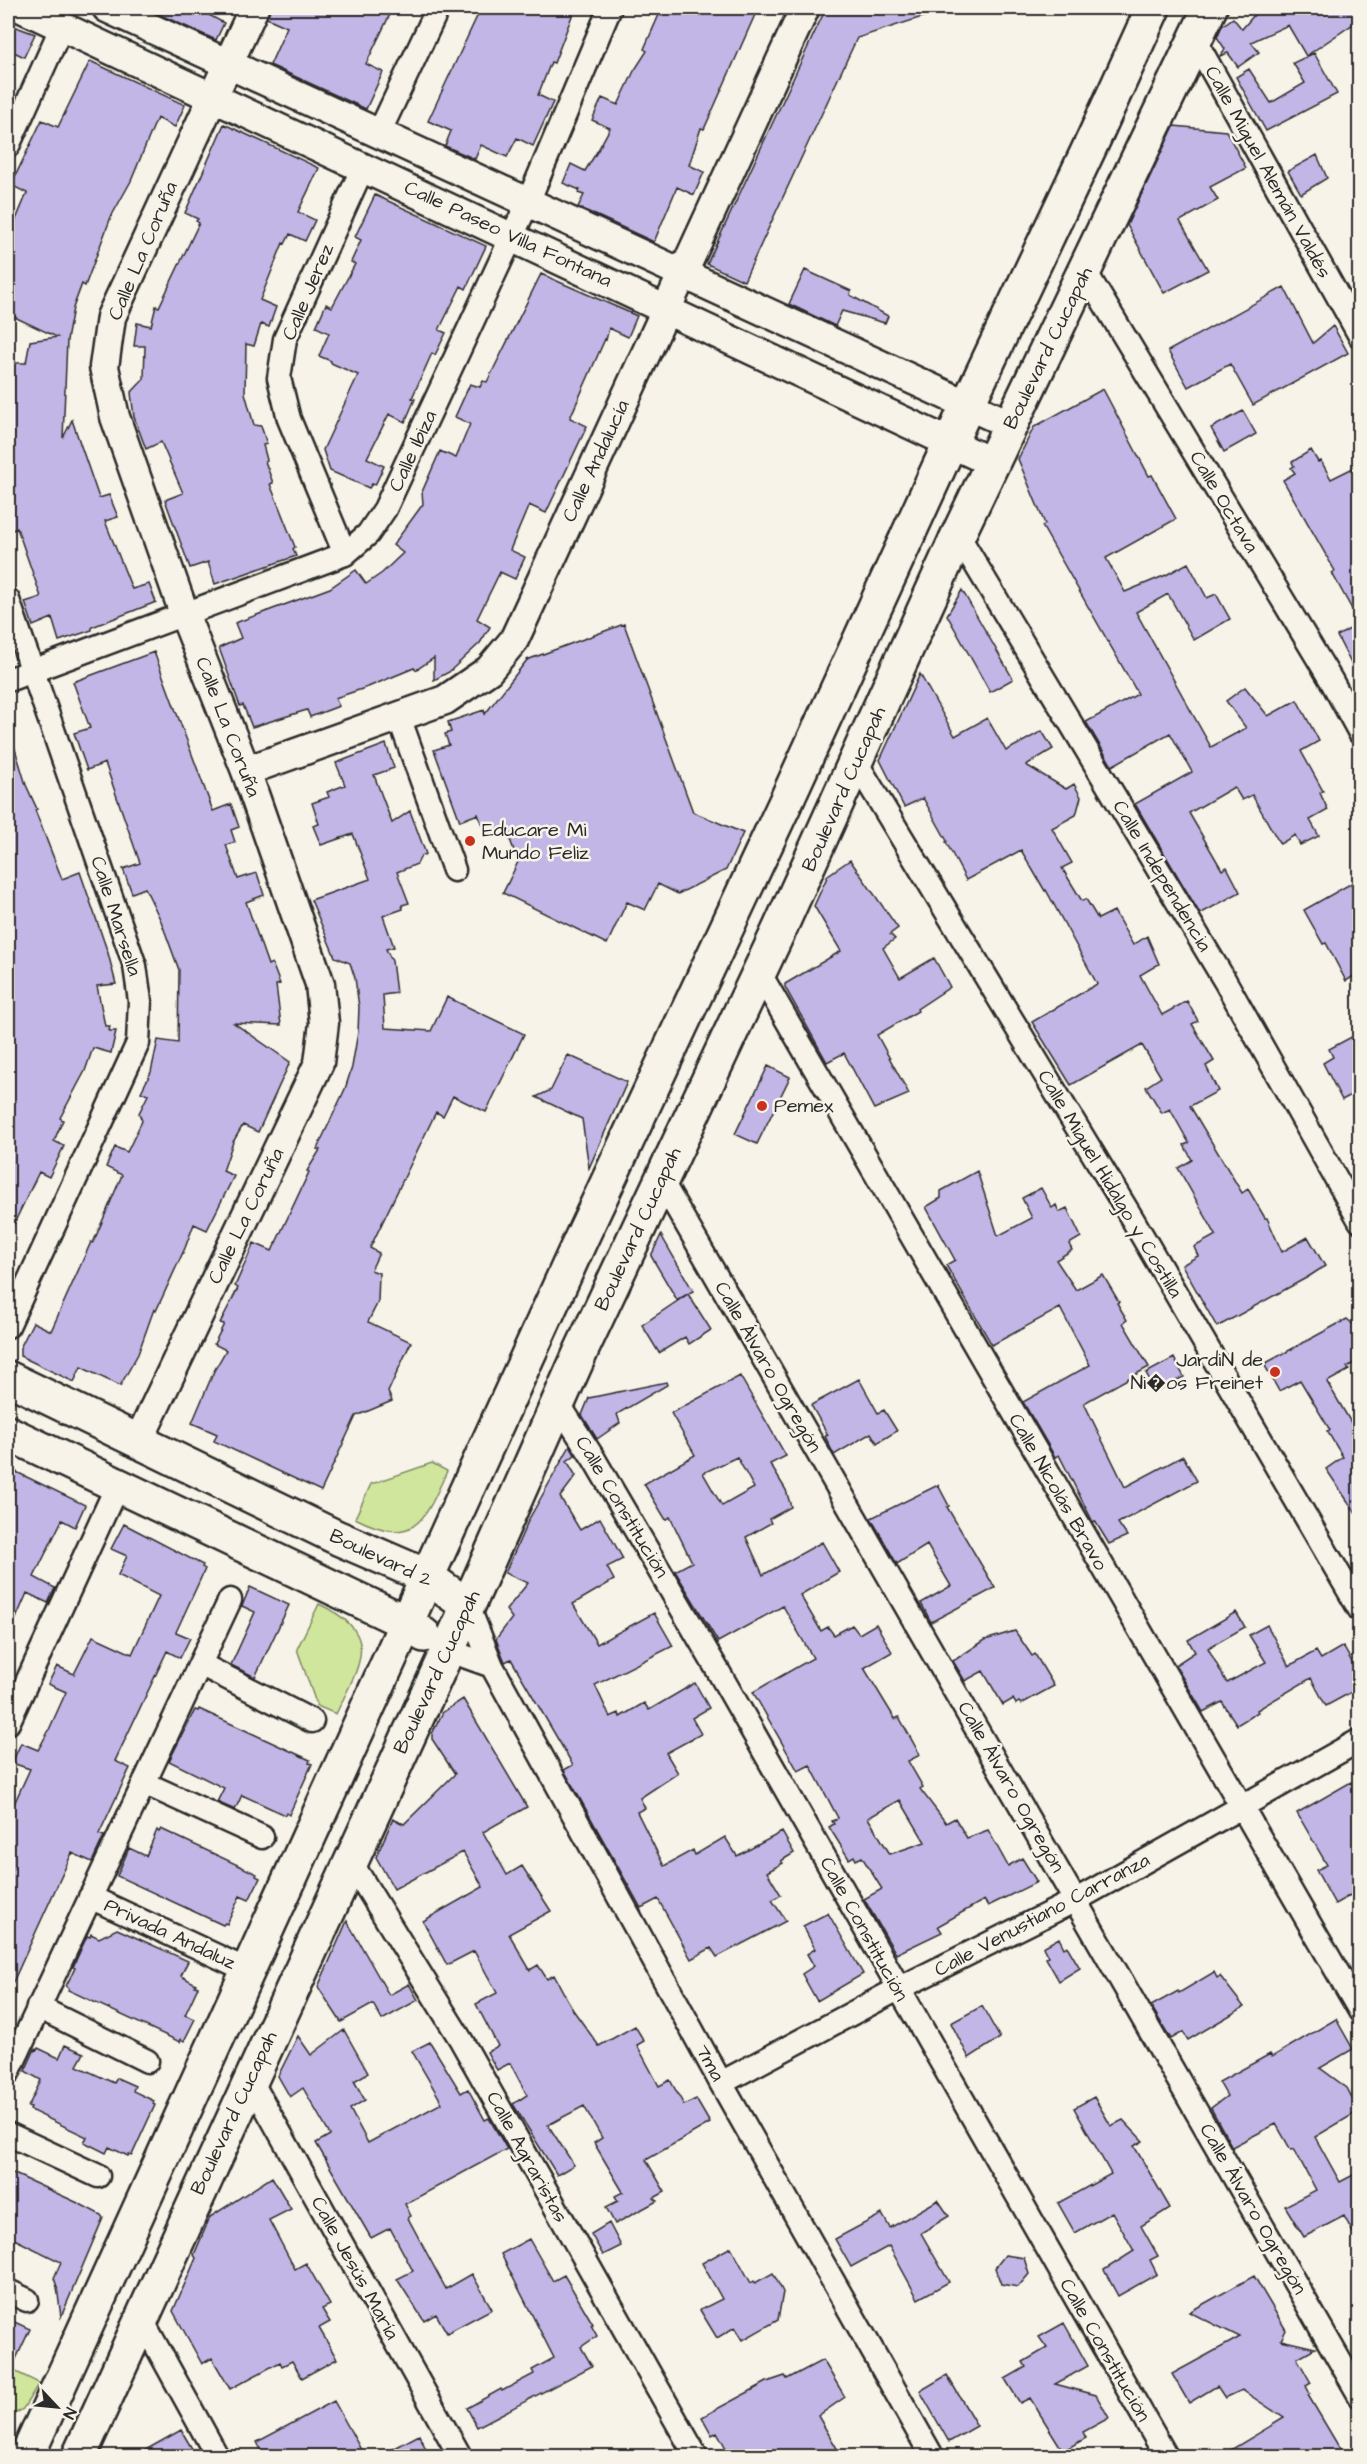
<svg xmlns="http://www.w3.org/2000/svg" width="1367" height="2464" viewBox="0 0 1367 2464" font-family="'Architects Daughter',sans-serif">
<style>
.green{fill:#d0e69c;stroke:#7e8864;stroke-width:1.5}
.building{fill:#c2b6e7;stroke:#2b2b2b;stroke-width:1.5;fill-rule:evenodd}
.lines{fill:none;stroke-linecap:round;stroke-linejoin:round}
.minor-casing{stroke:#2b2b2b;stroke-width:27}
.tertiary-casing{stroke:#2b2b2b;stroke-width:33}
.secondary-casing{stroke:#2b2b2b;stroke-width:38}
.minor{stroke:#f7f3e8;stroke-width:22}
.tertiary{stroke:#f7f3e8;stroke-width:28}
.secondary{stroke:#f7f3e8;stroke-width:33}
.poi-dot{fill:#c8321e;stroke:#f7f3e8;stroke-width:2}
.labels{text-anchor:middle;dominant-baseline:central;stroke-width:5;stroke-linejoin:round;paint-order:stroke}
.street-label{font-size:20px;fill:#2b2b2b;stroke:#f7f3e8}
.poi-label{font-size:20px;fill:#2b2b2b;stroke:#f7f3e8;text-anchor:start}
</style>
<rect width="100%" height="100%" fill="#f7f3e8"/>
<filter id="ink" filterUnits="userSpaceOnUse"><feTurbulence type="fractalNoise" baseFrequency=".0167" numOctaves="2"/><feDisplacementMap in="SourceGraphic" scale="12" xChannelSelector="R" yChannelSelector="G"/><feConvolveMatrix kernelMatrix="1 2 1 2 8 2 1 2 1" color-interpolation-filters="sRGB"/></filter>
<g filter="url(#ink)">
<!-- green -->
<path class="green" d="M432,1463l15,8c-23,51 -32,77 -92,47l16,-34z
M319,1604c64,30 41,60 17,110l-19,-8 -20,-57z
M8,2368l31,15 -16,26 -15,9z"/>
<!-- building -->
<path class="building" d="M145,8h65l-3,6 17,9 -8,17z
M270,8h123l-27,56 17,8 -17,37 -96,-44 17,-38 -20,-9z
M481,8h94l-21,55 -3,-1 -13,33 15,7 -20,44 -16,-8 -10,19 -26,-12 -6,14 -30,-13 6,-15 -23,-10z
M662,8h96l-44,99 -10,22 -3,-1 -12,37 15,7 -10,23 -17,-8 -23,55 -76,-35 6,-12 -6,-2 2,-3 -17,-7 8,-19 14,7 13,-21 12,-22 -18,-8 10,-22 16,7 16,-34 13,-20 -3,-2z
M826,8h112v4l-81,26 -113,243 -37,-17z
M1260,8h99v12l-53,36 -18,-31 -37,17 8,10 -21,15 -10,-14 -8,3 5,-7 -8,-12 5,-11 11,-8 9,11z
M8,24l27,10 -11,23 -16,-8z
M1314,53l23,41 -71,37 -30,-54 13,-8 22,34 34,-20 -12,-20z
M90,61l95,44 -10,22 -18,-9 -26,63 -20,36 -26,69 -3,-2 -9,24 -6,32 -4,98 9,-18 27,78 10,-3 9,22 -13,4 27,68 17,-5 7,18 -64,25v3l-33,11 -7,-23 -19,8 -8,-24 16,-5 -24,-69 -9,4v-169h18l4,-22 27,-4 -49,-23v-75l19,-46 -16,-8 31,-65 16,7z
M224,124l95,44 -21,44 17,8 -10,21 -15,-7 -5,10 -2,-1 -23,57 16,7 -7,20 -8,-3 -7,22 -8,-2 -1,49 9,32 7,1 6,18 -4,1 4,15 -2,1 8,22 -3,1 25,63 -2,2 3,7 -81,28 -7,-22 -18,6 -25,-68 18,-7 -22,-51 -15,7 -12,-32 -3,-24 13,-14 1,-33h-11l3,-23 14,3 5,-20 3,1 40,-84 -3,-2 2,-2 -13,-6z
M1174,126l52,5 20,37 -36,19 8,13 -38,21 28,49 -44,23 -37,-68z
M1317,155l10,23 -26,16 -13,-23z
M375,195l111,51 -20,43 -5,-3 -22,44 7,3 -11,22 -3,-2 -20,45 3,1 -10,23 -16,-8 -22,44 17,8 -9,19 -3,-1 -3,4 -39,-17 -7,-21 35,-75 -27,-12v-2l-12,-5 10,-23 -13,-6 10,-23 6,3 23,-43 -4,-2 10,-22 -6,-3z
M805,270l46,21 -1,4 38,21 -3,7 -43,-12 -7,15 -46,-22z
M541,274l96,42 -9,21 -19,-9 -3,12 -1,-1 -35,79 17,8 -41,87 -17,-8 -19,45 15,7 -10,22 -15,-7 -23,47 13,8 -10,16 -16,15 -15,14 -15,8v-22l-18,12 -2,-2 -46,19 -33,11 4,8 -29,11 -3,-7 -55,17 -9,-22 -3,1 -21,-58 22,-10 -6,-15 95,-35 26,-18 10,14 16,-11 21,-20 -10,-8 30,-41 -1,-12 18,-41 16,7 14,-34 -15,-7 15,-33 10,3 3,-6 4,1z
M1284,287l29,56 20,-17 15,27 -95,52 -23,-41 -42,23 -20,-36z
M1103,389l46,87 3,-1 24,44 -70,39 19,34 41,-17 22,-12 19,35 9,-4 14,25 -36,21 -26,-46 -32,18 75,135 35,-19 -20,-27 19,-14 23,29 29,-16 22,41 -18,10 22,40 -3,2 8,17 -18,10 9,16 -19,9 -5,-10 -15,9 -28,-49 -10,5 -8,-13 -45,26 33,57 5,-3 13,25 -40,22 -65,-110 57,-32 -22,-39 -58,33 -26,-44 52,-28 -96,-168 3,-2 -27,-65 16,-32z
M1243,411l13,23 -32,18 -13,-24z
M1311,450l7,12 3,-1 10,18 28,-14v157l-27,-49 3,-2 -52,-91 12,-7 -4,-5 3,-2 -2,-4z
M962,590l51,89 -23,13 -43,-77z
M624,624l69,188 50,21 -17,37 -48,24 -20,-10 -13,26 -18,-8 -20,42 -104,-51 15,-31 -12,-34 -20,8 -8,-22 -18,7 -26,-71 15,-5 -4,-11 6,-2 -3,-10 36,-12 1,4 42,-54z
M1359,624v55l-22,-43z
M154,652l59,159 18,-7 8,23 -8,3 4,12 -9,3 12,34 19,-6 7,22 -18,7 22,63 4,-2 8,21 -4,1 5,40 -47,-2 56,39 -32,70 -15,-7 -10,17 -10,29 11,5 -27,54 -13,-6 -9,24 -29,63 -2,-2 -16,45 -18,32 -39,-19 -7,15 -54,-26v-8l13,-26 18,9 40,-89 2,1 29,-68 -16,-8 9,-20 12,5 15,-31 -3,-8 9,-18 -7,-3 10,-20 7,-32 20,3 1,-73 -18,-49 -16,-33 -13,5 -9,-24 17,-6 -35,-100 -18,7 -13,-37 16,-5 -17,-46z
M920,674l35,62 32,-18 19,33 36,-20 11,18 -27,16 40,24 8,-5 7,13 -5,18 -24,13 20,35 -10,5 20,33 4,-2 12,20 16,-8 19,34 14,-9 12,28 -19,11 22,40 25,-14 11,20 -6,3 22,37 -8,5 12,25 -28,15 52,87 6,-4 17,29h2l15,34 26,-15 17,29 -17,11 -91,50 -35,-62 16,-9 -4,-9 22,-12 -38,-67 14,-8 -8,-15 5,-2 -19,-34 -8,4 -16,-26 15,-10 -19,-32 -71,40 -39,-63 65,-38 -51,-94 -1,1 -24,-41 -55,30 -20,-38 1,-1 -24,-43 -19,9 -24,-47z
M8,739h4l14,46 11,24 -2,1 27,69 18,-7 28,81 8,31 -19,2 8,40h5l-1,5h7l-5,22 -18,-5 -8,23 -25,47 3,2 -9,21 10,5 -15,31 -10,-5 -31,64z
M386,744l8,24 -20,7 18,48 18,-12 16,43 -5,2 -4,8 -20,8 12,31 -7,2 1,4 -20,7 11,31 -8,2 6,12 4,32 -13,2 2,33 46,3 16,-34 77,37 -38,78 -33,-16 -10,20 -7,-4 -66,136 9,5 -8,17 8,3 -1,29 -10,20 43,20 -23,50 4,9 -36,15 -35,75 -107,-50 3,-7 -25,-11 22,-52 12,-21 -12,-6 10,-20 -4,-1 18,-35 -3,-2 19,-43 18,8 37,-79 -2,-1 13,-21 -3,-1 28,-60 7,-22 6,-35 1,-25 -4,-29 -5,-15 -15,-6 -24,-57 59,-21 -17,-45 -32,11 -8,-19 6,-2 -7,-21 17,-6 -2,-5 18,-7 -9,-22z
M850,860l48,68 -8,6 5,5 -12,9 17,30 34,-20 16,29 -33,22 1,2 -41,24 32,59 -35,15 -30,-56 -17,9 -42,-75v-3l56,-33 -27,-45 14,-31z
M1359,879v94l-13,8 -20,-38 -3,1 -19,-34z
M1359,1033v58l-17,9 -19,-37 10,-6 -4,-8z
M568,1055l59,27 -38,86 -7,-49 -46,-22 15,-7z
M768,1066l22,11 -33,67 -22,-10z
M977,1171l21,65 34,-18 -10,-20 19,-10 11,20 4,-3 3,7 8,-4 14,29 -12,7 3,6 -16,10 20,30 27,-15 16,27 -2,1 10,17 -4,3 26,44 -65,36 41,84 58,-31 14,25 -79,42 9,13 -18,8 -14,-23 -2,1 -34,-67 -4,2 -32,-55 67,-37 -30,-57 -68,37 -46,-80 9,-5 -29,-53 15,-9v-7z
M661,1235l32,56 -16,9 -26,-44z
M688,1294l23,36 -22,14 -4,-7 -26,16 -17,-28z
M1347,1319l7,6 5,-2v37l-12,7 2,3 -22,12 32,54v82l-33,-49 17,-12 -16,-26 3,-1 -30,-50 -21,11 -15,-27z
M1174,1358l10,19 -28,14 -10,-18z
M740,1376l46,80 -16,8 16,26 5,17 -22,12 2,4 -25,14 17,38 59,-33 17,30 -39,23 21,36 7,-4 6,8 18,-10 7,9 17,-10 16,28 -28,16 31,51 4,-2 21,38 -12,6 15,26 -3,2 26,34 9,-5 12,20 21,-8 20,36 14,-8 15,24 -49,24 -4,-6 -46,26 4,6 -46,22 -32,-55 18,-10 -20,-32 -6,3 -2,-4 -5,3 -20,-32 5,-3 -2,-3 6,-3 -28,-53 -12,6 -45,-79 60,-34 -30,-52 -65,36 -43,-71 17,-9 -22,-45 -4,3 -22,-36 51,-29 -24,-42zM737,1457l17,31 -32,18 -19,-33zM900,1800l25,42 -35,12 -22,-36z
M859,1379l19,34 6,-3 13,21 -20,12 -6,-10 -37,22 -9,-19 3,-1 -17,-30z
M666,1382l1,3 -50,29 3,9 -23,16 -15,-24 7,-17z
M570,1446l5,9 -8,6 9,15 -16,21 20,33 20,-12 23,41 -16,8 7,13 -41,24 24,40 57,-31 19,33 -78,39 15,32 9,-4 1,4 24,-14 5,7 46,-27 14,25 -17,10 9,16 -35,19 12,20 -38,25 5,10 -8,4 27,54 29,-16 2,5 30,-18 12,19 45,-24 12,21 -13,8 2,2 -16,9 14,23 -9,5 14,21 -69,36 -6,-9 -20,11 -33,-60 -17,9 -77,-138 9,-5 -62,-106 -6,3 -9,-23 16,-21 -6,-8 22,-27 -23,-10 24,-54z
M8,1468l77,37 -10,22 -13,-7 -28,57 21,11 -7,15 -21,-10 -19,44z
M938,1485l11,21 -2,1 48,81 -64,34 -10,-19 30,-17 -24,-41 -30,19 -26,-46z
M124,1524l79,41 -1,2 3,2 -29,63 14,6 -10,20 -13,-7 -52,110 15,7 -31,66 5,2 -12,26 -20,-9 -64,140v-176l22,-48 -18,-6 9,-20 17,7 10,-18 18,-40 -18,-8 9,-18 17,8 19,-38 39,18 27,-58 -41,-21 9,-19 -16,-7z
M250,1587l39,18 -34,72 -24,-12 24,-53 -13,-6z
M1236,1612l9,15 -37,21 19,35 39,-21 -17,-27 18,-10 22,41 27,-15 5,8 22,-13 16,29v13l-33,18 -15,-28 -54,32 1,2 -21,13 -15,-23 -19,10 -28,-47 20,-13 -7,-12z
M1015,1631l17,25 3,-2 19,32 -33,18 -2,-2 -3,2 -3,-5 -10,6 -20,-34 -18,10 -12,-20 32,-21z
M463,1699l64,108 -44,25 24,43 15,-9 29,45 -42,23 21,36 8,-5 9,14 7,-4 19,35 26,36 36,-20 9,15 -7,4 22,41 11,-6 14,25 12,-6 14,24 -64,37 19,32 -11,6 3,3 -42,23 -9,-17 12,-6 -3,-5 8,-4 -29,-49 8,-5 -18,-32 -36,19 26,40 -17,10 -44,-71 14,-9 -17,-32 -13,7 -10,-18 11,-6 -22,-42 21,-11 -23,-42 -27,14 -24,-44 60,-34 -20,-35 -69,37 -18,-32 17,-38 11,5 51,-50 -23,-35v-5l11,-22z
M199,1709l111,51 -1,3 3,1 -23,51 -3,-2 -1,2 -43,-20 -7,15 -18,-8 7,-14 -55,-27 26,-51 3,1z
M1351,1782l8,15v93l-24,14 -19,-34 11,-5 -30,-52z
M161,1829l96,45 -1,2 4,2 -11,22 -9,-4 -13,28 -2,-1 -2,2 -106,-49 12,-28 17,8 11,-26 2,2z
M828,1913l35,61 -46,27 -15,-27 12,-8 -7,-12 8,-5 -12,-23z
M347,1921l42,74 20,-11 9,16 -36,20 -9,-16 -32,18 -23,-35z
M117,1929l71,32 -7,15 15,8 -1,2 3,1 -13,28 10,4 -11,22 -3,-2 -1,3 -112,-52 1,-2 -3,-2 9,-18 -2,-1 14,-31 3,1 1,-3 8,4z
M1059,1938l5,10 3,-2 13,22 -21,13 -13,-23 2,-1 -5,-10z
M1214,1972l3,6 3,-2 24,31 -56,33 -5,-8 -12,7 -20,-33 27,-15 1,2z
M982,2006l18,32 -31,20 -18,-35z
M1336,2019l17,30 -33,19 27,20 12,23 -44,26 25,45 19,-10v72l-15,-28 -40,21 -19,-31 31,-16 -22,-41 -3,1 -15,-26 -44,23 -21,-39 16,-12 -8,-14 51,-28 2,3z
M344,2030l24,43 -14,8 11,19 -15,9 18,34 74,-40 -30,-52 18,-9 31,51 7,-4 17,31 4,-2 18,31 -102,55 6,12 -3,2 38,71 26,-15 20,35 -45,24 -11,-19 -12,7 -27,-42 16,-8 -23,-43 -19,10 -55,-95 14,-8 -27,-47 -13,9 -12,-21 20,-40 13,19z
M65,2045l19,8 -7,13 37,17 3,-5 18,8 -2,5 21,10 -1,3 2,1 -23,50 -3,-1 -1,2 -19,-9 -3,6 -22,-11 3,-5 -57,-27 1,-2 -3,-1 13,-27 -16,-9 10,-22 2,1 1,-2 21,10z
M1094,2097l17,29 12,-6 20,21 -9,5 36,62 -29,18 17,30 -8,4 7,14 -39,22 -14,-26 30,-19 -22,-39 -37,21 -17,-30 53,-29 -37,-66z
M8,2171l70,32 23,12 2,3 -42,99 -4,-30 -3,-9 7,-16 -53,-26z
M272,2177l19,32 -22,11 26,49 11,-6 24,42 -8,4 8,13 -11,6 18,31 -35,19 -10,-17 -10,5 -2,-4 -50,27 -18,-31 -10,6 -29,-53 23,-53 -2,-3 16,-38z
M938,2200l11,16 -28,17 28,49 -31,17 -29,-53 -38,21 -16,-28 47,-25 8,14z
M609,2223l12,23 -18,9 -12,-21z
M529,2239l24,42 11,-6 29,49 -2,1 6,11 -16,11 11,19 -115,61 -10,-19 34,-19 1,2 32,-17 -2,-4 22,-12 -53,-104z
M731,2247l20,36 3,-2 1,2 18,-10 10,19 -5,28 -35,20 -8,-13 -18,11 -17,-28 22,-11 -20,-36z
M1005,2255l19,3 5,16 -11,13 -17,-3 -6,-16z
M1254,2276l32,54 -5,10 34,8 -18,10 14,25 -5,3 4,8 -2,1 37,62h-126l65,-39 -42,-28 -17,8 -8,-12 -28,17 -17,-29 68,-37 -51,-25z
M8,2319l22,10 -22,47z
M1064,2323l24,43 -33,18 41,11 13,23 -26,14 3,6 -23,13 -33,-53 -10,5 -15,-24 21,-12 -3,-5 24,-14 -8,-11z
M823,2360l22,37 -27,19 24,41h-111l-14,-25 -5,3 -10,-18 65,-35 18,-6 2,3z
M947,2375l30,51 -28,16 -29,-51z
M334,2401l31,56h-100l-8,-15z
M181,2430l16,27h-64z
M419,2435l11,22h-52z"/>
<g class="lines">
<defs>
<path id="minor" d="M1195,40l165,296
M379,133l59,-125
M8,146l54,-120
M1085,271l246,409 29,53
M958,535l267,446 135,240
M345,554l-56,-135 -10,-41 6,-39 78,-172
M8,600l127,366 5,35 -2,42 -130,283
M8,680l337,-126 23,-20 17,-25 143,-307 82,-194
M399,717l55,153
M856,762l277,458 227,390
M759,972l601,1039
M661,1180l699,1216
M558,1403l36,56 123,210 449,787
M468,1606l24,60 229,417 211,373
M447,1650l45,16
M200,1664l112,57
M8,1723l109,-237
M144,1783l118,54
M351,1862l110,178 235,416
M90,1897l159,74
M38,2007l109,54
M8,2073l222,-473
M250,2079l210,377
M721,2083l177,-94 178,-89 284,-160
M8,2134l90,42
M8,2291l19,9
M141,2318l76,138"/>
<path id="tertiary" d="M22,8l971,455
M107,8l904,417
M246,771l199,-71 44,-30 25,-30 291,-632
M138,1442l181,-379 5,-40 -4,-39 -74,-213 -61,-155 -70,-199 -11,-50 7,-50 143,-309"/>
<path id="secondary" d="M8,1378l330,160 88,38 42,30
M8,1433l399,190 17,12
M27,2456l554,-1217 207,-442 180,-393 126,-266 59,-130
M79,2456l389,-850 114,-257 198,-421 178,-393 252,-527"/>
</defs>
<!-- minor casing -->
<use href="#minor" class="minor-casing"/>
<!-- tertiary casing -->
<use href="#tertiary" class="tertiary-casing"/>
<!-- secondary casing -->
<use href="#secondary" class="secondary-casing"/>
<!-- minor -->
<use href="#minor" class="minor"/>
<!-- tertiary -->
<use href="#tertiary" class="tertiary"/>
<!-- secondary -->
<use href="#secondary" class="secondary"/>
</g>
</g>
<!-- markers -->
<g class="poi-dot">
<circle cx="470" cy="841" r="6"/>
<circle cx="762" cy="1106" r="6"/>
<circle cx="1275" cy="1372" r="6"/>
</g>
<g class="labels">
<!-- street labels -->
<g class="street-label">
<text transform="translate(1268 172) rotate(61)">Calle Miguel Alemán Valdés</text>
<text transform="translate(508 234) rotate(25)">Calle Paseo Villa Fontana</text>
<text transform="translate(143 251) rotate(-67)">Calle La Coruña</text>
<text transform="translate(308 292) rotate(-67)">Calle Jerez</text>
<text transform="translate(1048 348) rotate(-64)">Boulevard Cucapah</text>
<text transform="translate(413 451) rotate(-65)">Calle Ibiza</text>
<text transform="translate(596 461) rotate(-65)">Calle Andalucía</text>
<text transform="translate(1224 502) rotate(59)">Calle Octava</text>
<text transform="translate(228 727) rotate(69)">Calle La Coruña</text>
<text transform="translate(844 789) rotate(-66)">Boulevard Cucapah</text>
<text transform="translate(1162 876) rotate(59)">Calle Independencia</text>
<text transform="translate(116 916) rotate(72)">Calle Marsella</text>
<text transform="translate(1110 1184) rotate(59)">Calle Miguel Hidalgo y Costilla</text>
<text transform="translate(246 1216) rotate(-64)">Calle La Coruña</text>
<text transform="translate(638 1229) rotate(-65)">Boulevard Cucapah</text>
<text transform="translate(768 1367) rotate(60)">Calle Álvaro Ogregón</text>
<text transform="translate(1058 1492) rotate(60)">Calle Nicolás Bravo</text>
<text transform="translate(622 1507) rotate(59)">Calle Constitución</text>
<text transform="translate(381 1558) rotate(25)">Boulevard 2</text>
<text transform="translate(437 1672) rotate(-65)">Boulevard Cucapah</text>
<text transform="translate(1011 1787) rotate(60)">Calle Álvaro Ogregón</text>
<text transform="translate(1042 1915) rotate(-28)">Calle Venustiano Carranza</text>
<text transform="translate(864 1929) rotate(61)">Calle Constitución</text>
<text transform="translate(170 1934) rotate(25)">Privada Andaluz</text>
<text transform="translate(710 2063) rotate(61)">7ma</text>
<text transform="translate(234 2113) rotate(-65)">Boulevard Cucapah</text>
<text transform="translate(527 2157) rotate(61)">Calle Agraristas</text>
<text transform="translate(1253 2209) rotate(60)">Calle Álvaro Ogregón</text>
<text transform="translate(355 2268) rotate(61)">Calle Jesús María</text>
<text transform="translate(1105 2350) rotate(60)">Calle Constitución</text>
</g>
<!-- poi labels -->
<g class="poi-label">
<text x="482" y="830">Educare Mi<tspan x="482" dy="23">Mundo Feliz</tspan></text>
<text x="774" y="1106">Pemex</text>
<text x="1263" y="1360" text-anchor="end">JardiN de<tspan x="1263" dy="23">Ni�os Freinet</tspan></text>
</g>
</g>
<!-- margin -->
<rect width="1367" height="2464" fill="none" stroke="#f7f3e8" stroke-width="30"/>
<rect x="15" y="15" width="1337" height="2434" fill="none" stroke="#2b2b2b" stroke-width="2" filter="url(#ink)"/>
<!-- north arrow -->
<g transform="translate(57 2407) rotate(116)" stroke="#f7f3e8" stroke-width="4.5" paint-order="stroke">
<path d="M0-4.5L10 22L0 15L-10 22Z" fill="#2b2b2b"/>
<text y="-9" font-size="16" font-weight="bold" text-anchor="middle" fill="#2b2b2b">N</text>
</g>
</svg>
